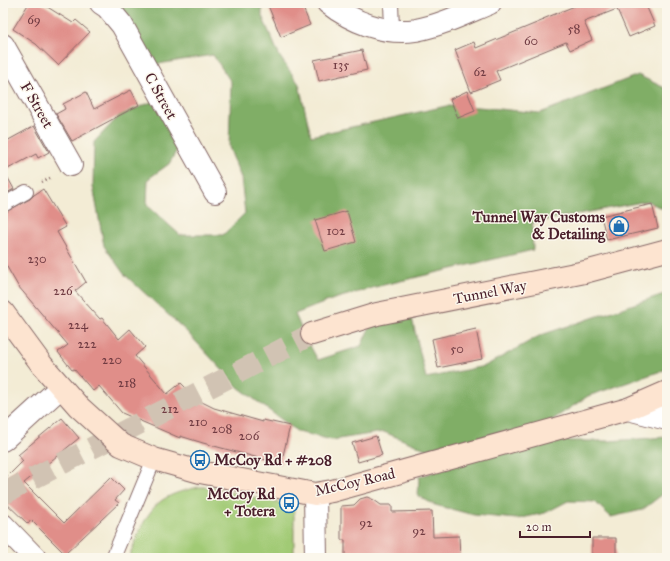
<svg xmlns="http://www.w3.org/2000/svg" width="670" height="561" viewBox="0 0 670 561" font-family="'IM FELL Great Primer',serif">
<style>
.green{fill:#a1ca75;stroke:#767450}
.forest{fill:#80ae66;stroke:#656648}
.building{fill:#e08e89}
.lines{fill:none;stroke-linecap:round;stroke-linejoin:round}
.secondary-tunnel{stroke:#d1c3b3;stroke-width:22;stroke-dasharray:22 11;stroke-linecap:butt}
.lane-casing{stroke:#856766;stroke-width:16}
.street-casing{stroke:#856766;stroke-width:24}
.secondary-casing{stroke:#856766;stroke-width:24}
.path{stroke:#856766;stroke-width:2.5;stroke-dasharray:1 3;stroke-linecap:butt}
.lane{stroke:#fff;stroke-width:14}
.street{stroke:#fff;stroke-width:22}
.secondary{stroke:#fde4d0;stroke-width:22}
.labels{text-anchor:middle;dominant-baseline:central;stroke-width:3;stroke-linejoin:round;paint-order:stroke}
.number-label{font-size:13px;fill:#703b42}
.street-label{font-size:15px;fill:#4a1f2b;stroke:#fbf7ec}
.poi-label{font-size:15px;font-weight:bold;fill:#4a1f2b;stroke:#fbf7ec;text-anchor:end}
</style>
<rect width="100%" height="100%" fill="#fbf7ec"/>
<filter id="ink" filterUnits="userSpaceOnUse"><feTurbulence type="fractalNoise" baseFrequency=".025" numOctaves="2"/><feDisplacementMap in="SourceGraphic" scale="8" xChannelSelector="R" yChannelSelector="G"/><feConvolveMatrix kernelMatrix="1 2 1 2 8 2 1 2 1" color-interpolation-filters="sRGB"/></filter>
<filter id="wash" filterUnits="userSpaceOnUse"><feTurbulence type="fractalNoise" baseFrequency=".012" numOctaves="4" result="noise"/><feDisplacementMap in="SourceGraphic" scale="16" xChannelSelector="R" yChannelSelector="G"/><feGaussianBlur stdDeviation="0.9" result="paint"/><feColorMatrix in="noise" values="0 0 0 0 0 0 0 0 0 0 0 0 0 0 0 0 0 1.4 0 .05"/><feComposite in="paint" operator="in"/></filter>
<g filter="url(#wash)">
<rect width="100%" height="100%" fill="#f3ecd5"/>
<!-- green -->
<path class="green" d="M199,487h9l86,19v52h-165c7,-19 15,-44 32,-57 11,-8 25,-11 38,-14z"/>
<!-- forest -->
<path class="forest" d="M119,3h143v13l18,41 19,27 12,52 135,-30 32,1 62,6 98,-38 29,14v122l-20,-10 -115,22 1,27 -154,36 -45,13 -39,15 9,21 14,25 43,-14 12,-26 38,-6 15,64 59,-12 56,-31 126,-42v76l-79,27 -54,36 -94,23 -56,-23 -52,8 -34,-8 -60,-45 -51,-55 -63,-58 -20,-28 -11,-60 1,-44 25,-26 39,-17 24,42 -13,23 -21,15 -1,26 33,30h43l22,-22 -4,-35 -12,-31 2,-65 -18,-27 -61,10 -35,-56z
M538,436l31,5h40l58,-4v54l-25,19 -31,7 -16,-15 -27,-1 -23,12 -28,6 -43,-4 -39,-10 -17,-9 1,-19z"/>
<g id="blocks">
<!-- building -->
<path class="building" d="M29,3h12l32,20 3,-3 14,12 -32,33 -22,-21 -23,-15z
M267,3h34l9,22 -29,12z
M582,3h63l10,23 -26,11 -12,-28 -33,13 8,18 -22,10 -4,-8 -70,29 4,9 -29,12 -16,-42 19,-8 2,6 68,-28 -1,-1z
M362,50l5,20 -48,11 -5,-21z
M131,90l8,15 -67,36 -16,-27 9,-5 -2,-5 23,-12 8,17z
M467,91l8,20 -17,7 -8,-19z
M34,126l15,26 -11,6 -2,-4 -32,17 10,18 -11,6v-52z
M43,189l23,38 -9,5 29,50 -11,9 25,28 2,-1 17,21 11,-10 15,18 -10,9 32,38 14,-11 17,17 16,8 49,14v-2l27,6 -9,38 -78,-21 -23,-7v2l-58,-25 -23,-27 -6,5 -19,-22 -2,1 -14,-18 10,-7 -50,-59 -15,-26v-47l27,-14 4,-4z
M652,204l6,24 -51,12 -6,-24z
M347,211l9,31 -31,9 -10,-31z
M476,329l6,30 -44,9 -6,-29z
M62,418l17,20 -55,45 40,40 47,-46 13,13 -9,10 4,3 -54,51 -34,-34 -3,4 -25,-24v-19l20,-20 -5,-6z
M376,436l6,19 -24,7 -6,-19z
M367,497l7,3 7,5h11v7l40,-1 1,26 26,-1 1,22h-115v-18h-4v-34l13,-1 6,-6z
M592,538h24v20h-24z"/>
</g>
</g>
<g filter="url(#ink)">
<use href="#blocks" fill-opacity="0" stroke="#856766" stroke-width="1"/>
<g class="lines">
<!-- secondary-tunnel -->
<path class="secondary-tunnel" d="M3,494l309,-160"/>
<defs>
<path id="lane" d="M391,3l1,27
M3,205l23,-13
M113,558l41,-99"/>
<path id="street" d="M101,3l6,4 15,18 93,167
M328,3c24,19 57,32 88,27 26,-5 50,-17 74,-27
M3,45l68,120
M628,409l39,10
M3,440l58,-53
M315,494l1,64
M3,525l32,33"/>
<path id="secondary" d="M3,312l39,53 36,41 43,39 33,14 46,13 115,22 17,-3 296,-82 39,-17
M312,334l65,-20 208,-42 82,-22"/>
</defs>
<!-- lane casing -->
<use href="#lane" class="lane-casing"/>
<!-- street casing -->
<use href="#street" class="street-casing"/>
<!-- secondary casing -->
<use href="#secondary" class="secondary-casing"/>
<!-- path -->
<path class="path" d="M42,182l10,-5"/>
<!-- lane -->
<use href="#lane" class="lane"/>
<!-- street -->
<use href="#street" class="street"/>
<!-- secondary -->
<use href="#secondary" class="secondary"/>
</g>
</g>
<!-- icons -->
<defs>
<symbol id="shop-ring" viewBox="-11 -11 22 22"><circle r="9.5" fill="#fbf7ec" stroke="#1f6fb2" stroke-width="1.5"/><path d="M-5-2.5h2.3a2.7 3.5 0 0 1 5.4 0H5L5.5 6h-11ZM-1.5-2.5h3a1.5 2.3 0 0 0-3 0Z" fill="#1f6fb2"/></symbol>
<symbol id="bus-ring" viewBox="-11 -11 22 22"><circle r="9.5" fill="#fbf7ec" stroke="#1f6fb2" stroke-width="1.5"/><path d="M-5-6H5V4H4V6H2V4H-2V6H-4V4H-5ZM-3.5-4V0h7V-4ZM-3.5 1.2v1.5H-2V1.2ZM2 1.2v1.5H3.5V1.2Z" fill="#1f6fb2"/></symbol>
</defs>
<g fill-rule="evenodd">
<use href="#shop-ring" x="608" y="215" width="22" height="22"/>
<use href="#bus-ring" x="189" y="449" width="22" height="22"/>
<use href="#bus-ring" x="278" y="492" width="22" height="22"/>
</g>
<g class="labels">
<!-- number labels -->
<g class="number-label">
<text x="34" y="20">69</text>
<text x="574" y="29">58</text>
<text x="531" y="41">60</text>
<text x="341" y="65">135</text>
<text x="480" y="72">62</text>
<text x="336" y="231">102</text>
<text x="37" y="259">230</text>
<text x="63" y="291">226</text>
<text x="78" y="325">224</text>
<text x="87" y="344">222</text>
<text x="457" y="349">50</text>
<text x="112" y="360">220</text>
<text x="127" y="383">218</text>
<text x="170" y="409">212</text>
<text x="198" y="422">210</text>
<text x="222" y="429">208</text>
<text x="249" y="436">206</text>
<text x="366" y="523">92</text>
<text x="419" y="531">92</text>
</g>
<!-- street labels -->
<g class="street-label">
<text transform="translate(161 96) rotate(61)">C Street</text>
<text transform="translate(37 105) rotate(60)">F Street</text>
<text transform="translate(490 292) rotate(-11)">Tunnel Way</text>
<text transform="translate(355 482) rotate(-13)">McCoy Road</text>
</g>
<!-- poi labels -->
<g class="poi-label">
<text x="605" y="217">Tunnel Way Customs<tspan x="605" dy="17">&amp; Detailing</tspan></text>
<text x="214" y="460" text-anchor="start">McCoy Rd + #208</text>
<text x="275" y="494">McCoy Rd<tspan x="275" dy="17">+ Totera</tspan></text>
</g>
</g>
<!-- margin -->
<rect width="670" height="561" fill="none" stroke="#fbf7ec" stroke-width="16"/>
<!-- scale -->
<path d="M520 531v6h70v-6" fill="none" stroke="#4a1f2b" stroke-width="2"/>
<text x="526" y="531" font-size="12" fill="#4a1f2b" stroke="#fbf7ec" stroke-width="3" paint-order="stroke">20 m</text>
</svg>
